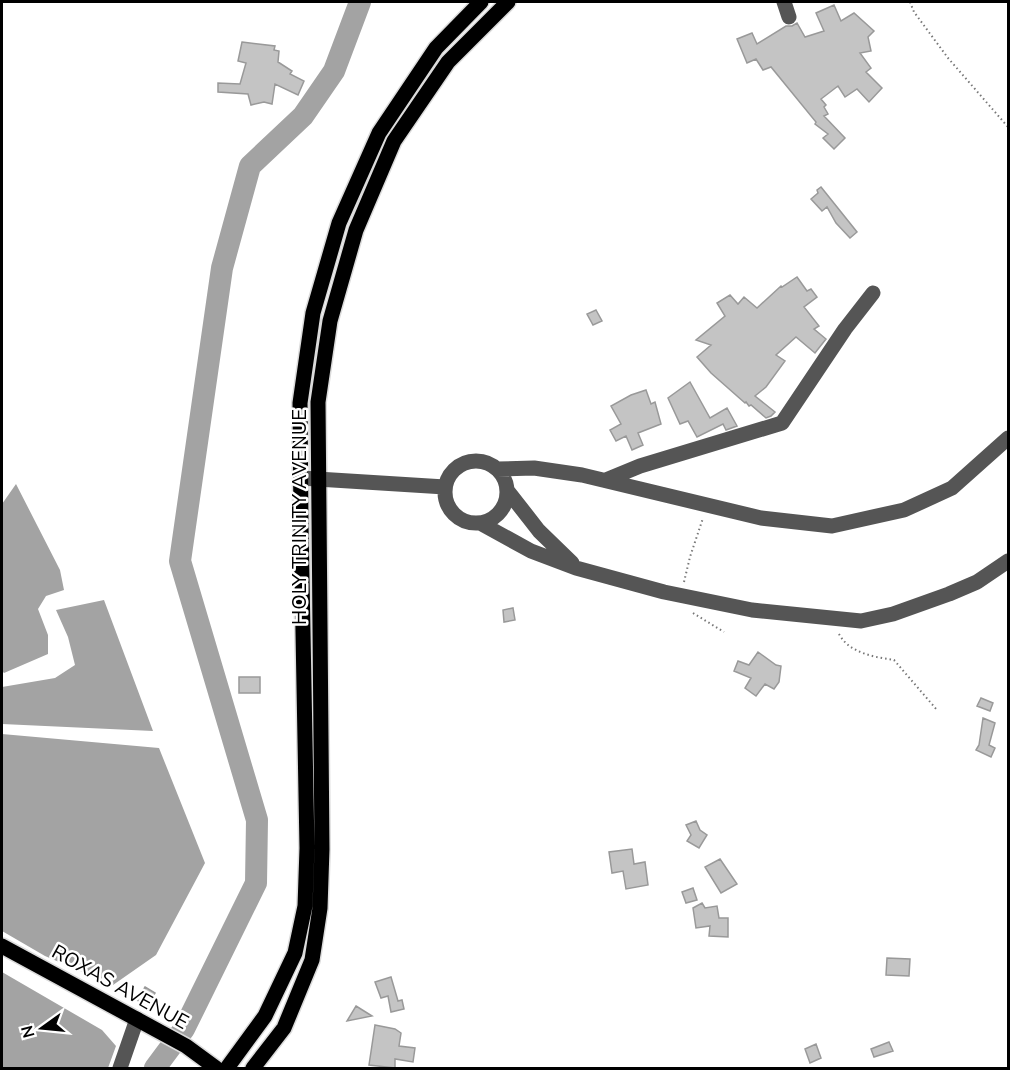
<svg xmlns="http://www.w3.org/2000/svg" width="1010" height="1070" viewBox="0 0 1010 1070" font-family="'Nunito Sans',sans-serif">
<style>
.water{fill:#a3a3a3}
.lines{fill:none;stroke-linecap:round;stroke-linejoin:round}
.river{stroke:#a3a3a3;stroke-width:22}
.building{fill:#c4c4c4;stroke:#999;stroke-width:1.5}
.major-casing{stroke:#dbdbdb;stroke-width:18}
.path{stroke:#777;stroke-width:2;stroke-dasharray:1.5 3;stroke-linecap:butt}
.minor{stroke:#555;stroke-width:15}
.major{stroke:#000;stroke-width:15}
.labels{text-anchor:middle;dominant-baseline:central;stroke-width:5;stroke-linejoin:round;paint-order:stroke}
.street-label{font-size:20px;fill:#000;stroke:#fff}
</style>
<rect width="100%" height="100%" fill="#fff"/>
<!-- water -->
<path class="water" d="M16,484l44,86 4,20 -18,6 -8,13 10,26v19l-44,19 -2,-2v-167z
M104,600l49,131 -151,-7v-37l53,-9 20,-13 -7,-28 -12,-27z
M2,734l157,14 46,115 -49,92 -43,30 -68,-29 -43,-25z
M2,972l100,58 14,16 -8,22h-106z"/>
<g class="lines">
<!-- river -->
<path class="river" d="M155,1068l29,-39 72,-146 1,-63 -77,-259 42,-293 28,-102 53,-50 31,-45 26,-69"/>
</g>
<!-- building -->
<path class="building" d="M834,5l7,16 13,-8 20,18 -6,6 3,14 -11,2 11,15 -5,4 16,16 -13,14 -12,-13 -12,8 -7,-11 -17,13 5,6 -2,2 4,7 -4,2 21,22 -11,11 -11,-11 5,-4 -13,-10 1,-2 -45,-55 -8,3 -7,-11 -9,4 -10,-24 15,-6 5,11 29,-18h6l5,-3 8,14 19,-6 -8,-18z
M242,42l33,4 -1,4 5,1 -1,11 14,9 -2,3 14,7 -6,14 -23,-11 -3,20 -8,-2 -13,3 -3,-11 -30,-2v-9l22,1 6,-21 -8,-2z
M821,187l36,45 -7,6 -14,-15 -9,-16 -5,4 -11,-12 7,-6 -1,-3z
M797,277l10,14 4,-2 6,8 -13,10 15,19 -5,3 12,10 -11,14 -19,-16 -20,18 9,6 -19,26 -11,9 20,16 -4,4 -5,2 -15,-13 -2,1 -3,-4 -1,1 -34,-30 -14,-16 14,-12 -15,-5 29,-24 -8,-13 13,-8 8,9 6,-7 13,11 24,-22 1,1z
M596,310l6,11 -9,4 -6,-11z
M690,382l20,36 17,-10 10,18 -11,4 -3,-6 -26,13 -9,-16 -8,3 -12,-26z
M646,390l5,14 4,-2 6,22 -23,9 5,12 -11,5 -6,-14 -10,5 -6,-11 11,-6 -10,-18 20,-11z
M513,608l2,12 -11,2 -1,-12z
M758,652l18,13 5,1 -2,16 -5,7 -9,-5 -9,12 -11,-8 6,-10 -17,-7 4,-10 11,4z
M239,677h21v16h-21z
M981,698l12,5 -3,8 -13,-5z
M983,718l12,5 -6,22 6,3 -4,9 -15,-7 3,-5z
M696,821l4,9 7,5 -8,13 -12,-7 4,-6 -5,-10z
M632,849l2,15 11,-2 3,23 -22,4 -3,-18 -11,2 -3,-21z
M720,859l17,25 -16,9 -16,-26z
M693,888l4,12 -11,3 -4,-11z
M702,903l3,5 12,-2 2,12h9v19l-19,-1 1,-10 -14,2 -3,-20z
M887,958l23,1 -1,17 -23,-1z
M391,977l7,24 4,-1 2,9 -13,3 -3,-16 -7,2 -6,-16z
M145,987l10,6 -8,13 -10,-6z
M356,1006l16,10 -25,5z
M375,1025l20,4 6,4 -2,13 16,2 -2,14 -18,-3v9l-26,-3z
M889,1042l4,9 -19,6 -3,-8z
M816,1044l5,14 -11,5 -5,-14z"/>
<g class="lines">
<defs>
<path id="major" d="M2,946l184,100 30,22
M227,1068l38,-52 30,-63 10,-47 2,-58 -6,-323 -1,-122 13,-90 26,-90 40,-90 57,-85 45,-46
M253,1068l31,-40 28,-68 8,-52 2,-59 -4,-447 12,-81 26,-91 38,-89 54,-79 60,-60"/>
</defs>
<!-- major casing -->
<use href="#major" class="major-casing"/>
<!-- path -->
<path class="path" d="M910,2l4,10 34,46 60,69
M684,582l6,-25 13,-39
M693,613l31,19
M839,634c10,19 35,23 55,26l43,50"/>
<!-- minor -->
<path class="minor" d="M784,2l5,15
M445 492a31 31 0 1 1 62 0a31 31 0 1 1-62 0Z
M497,469l37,-1 48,7 179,43 71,8 72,-16 48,-22 56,-50
M301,478l144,9
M606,480l34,-14 142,-43 63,-94 28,-36
M507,490l32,41 33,32
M480,523l51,28 45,17 88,24 88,18 109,11 32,-7 56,-20 28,-12 31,-21
M120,1068l17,-49"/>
<!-- major -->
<use href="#major" class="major"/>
</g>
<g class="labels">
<!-- street labels -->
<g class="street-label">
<text transform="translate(299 517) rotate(-90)">HOLY TRINITY AVENUE</text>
<text transform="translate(120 987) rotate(29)">ROXAS AVENUE</text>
</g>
</g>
<!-- border -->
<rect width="1010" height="1070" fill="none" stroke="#000000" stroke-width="6"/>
<!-- north arrow -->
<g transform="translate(42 1028) rotate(255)" stroke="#ffffff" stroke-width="4.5" paint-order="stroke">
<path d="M0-4.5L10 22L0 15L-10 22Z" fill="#000000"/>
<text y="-9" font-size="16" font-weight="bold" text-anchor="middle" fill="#000000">N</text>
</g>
</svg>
